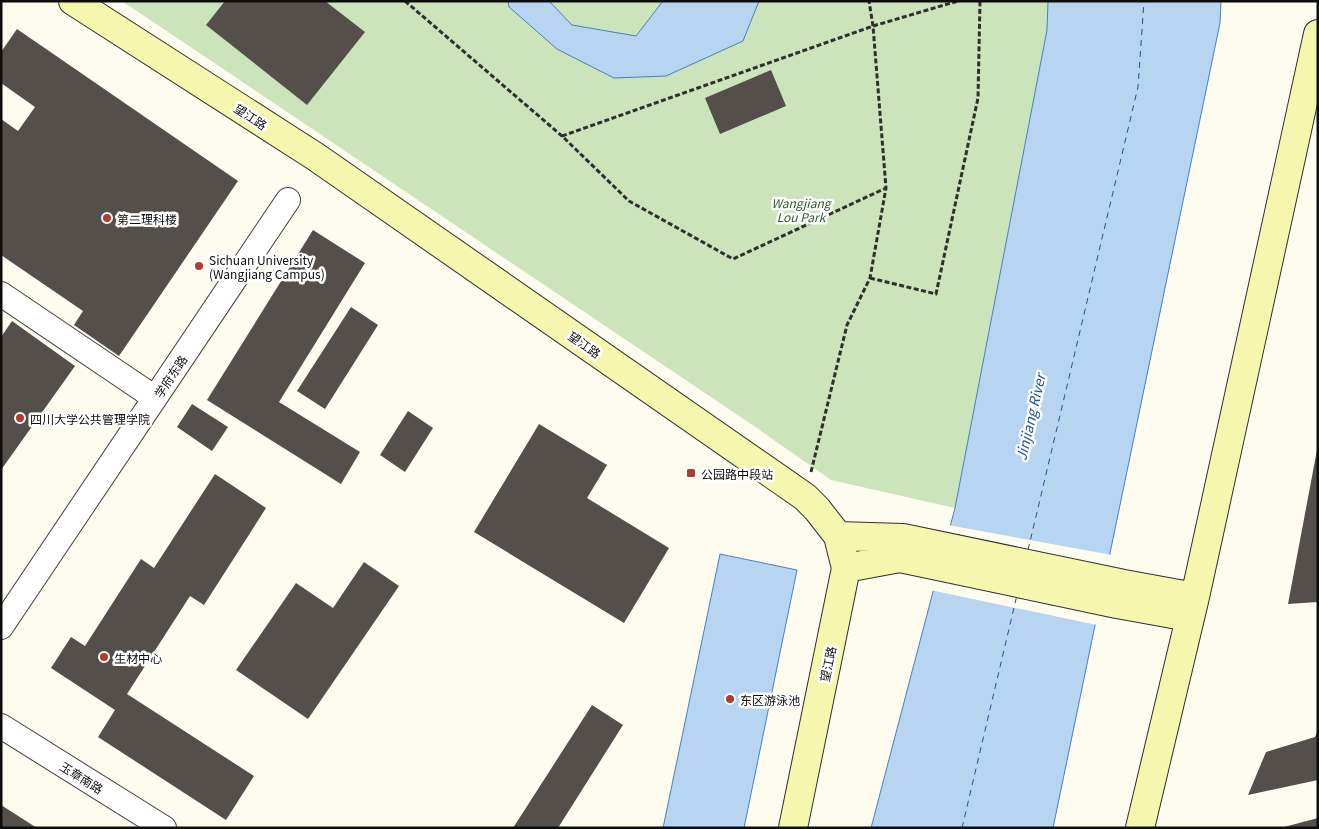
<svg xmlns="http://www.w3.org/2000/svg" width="1319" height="829" viewBox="0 0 1319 829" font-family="Georgia,'Noto Sans SC',serif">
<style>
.green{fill:#cbe4bb}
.water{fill:#b7d4f0;stroke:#4680bf}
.pier{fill:#fdfcee}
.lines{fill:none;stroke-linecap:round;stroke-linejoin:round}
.ferry{stroke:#235391;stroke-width:1;stroke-dasharray:6 5;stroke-linecap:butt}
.building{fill:#544f4a}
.street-casing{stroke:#404040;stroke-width:26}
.secondary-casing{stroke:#2f2f2f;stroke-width:30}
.path{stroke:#2f2f2f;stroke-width:3;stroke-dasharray:5 2.5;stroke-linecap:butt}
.street{stroke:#fff;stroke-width:24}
.secondary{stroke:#f6f7af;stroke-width:28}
.poi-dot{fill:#ae3c33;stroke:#fff;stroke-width:2}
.labels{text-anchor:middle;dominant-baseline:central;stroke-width:5;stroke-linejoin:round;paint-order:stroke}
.street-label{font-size:12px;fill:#0d0d0d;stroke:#fff}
.park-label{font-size:12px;font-style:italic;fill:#285d24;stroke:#fff}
.poi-label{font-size:12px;fill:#0d0d0d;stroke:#fff;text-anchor:start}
.water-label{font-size:14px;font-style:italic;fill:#235391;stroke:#fff}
</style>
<rect width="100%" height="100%" fill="#fdfcee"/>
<!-- green -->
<path class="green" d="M122,1h926l-1,29 -92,478 -124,-28 -80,-56z"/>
<!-- water -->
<path class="water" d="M508,1h41l23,24 64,11 27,-35h96l-16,40 -77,35 -52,2 -57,-29 -48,-42z
M1048,1h173l-1,22 -167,805h-182l84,-320 92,-478z
M720,554l77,16 -53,258h-81z"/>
<!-- pier -->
<path class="pier" d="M948,525l164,30 -15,70 -167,-35z"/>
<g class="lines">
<!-- ferry -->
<path class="ferry" d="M1028,550l110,-463 6,-86
M962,828l55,-233"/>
</g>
<!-- building -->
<path class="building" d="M225,1h100l40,31 -58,73 -101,-80z
M17,29l221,152 -119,175 -45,-31 9,-14 -82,-56v-136l17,12 17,-24 -34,-24v-31z
M771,70l15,36 -66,28 -15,-36z
M313,230l52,33 -86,139 81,50 -19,32 -134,-84z
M351,307l27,18 -53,84 -28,-18z
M12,321l63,45 -74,104v-133z
M192,404l36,23 -16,24 -35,-24z
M408,411l25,17 -28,44 -25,-17z
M539,424l68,41 -20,33 82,50 -45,75 -150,-91z
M1317,450l1,152 -30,2z
M215,474l51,34 -62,97 -14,-9 -63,98 127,82 -28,44 -128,-83 17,-27 -64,-42 20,-31 14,9 56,-87 13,9z
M364,562l35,24 -91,133 -72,-49 60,-87 37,25z
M592,705l31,20 -65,103h-45z
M1318,730v50l-70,15 18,-43 49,-15z
M1,805l36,23h-36z
M1318,818v10h-34v-1z"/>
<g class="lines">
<defs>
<path id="street" d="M1,294l154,104
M1,627l287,-427
M1,726l163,102"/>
<path id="secondary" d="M73,1l243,156 489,340 12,12 21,27 8,32 -53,260
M838,536l65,2 221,46 71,13
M846,568l54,-10 217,46 72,13
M1140,828l55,-231 123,-563"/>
</defs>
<!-- street casing -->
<use href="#street" class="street-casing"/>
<!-- secondary casing -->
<use href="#secondary" class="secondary-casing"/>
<!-- path -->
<path class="path" d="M405,1l157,135 67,65 104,58 153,-71
M562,136l311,-110 85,-25
M870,278l66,16 42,-196 2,-97
M811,472l36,-147 23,-47 16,-90 -13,-162 -4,-25"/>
<!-- street -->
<use href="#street" class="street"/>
<!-- secondary -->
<use href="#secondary" class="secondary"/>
</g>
<!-- markers -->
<g class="poi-dot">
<circle cx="107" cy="218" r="5"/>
<circle cx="199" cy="266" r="5"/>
<circle cx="20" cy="418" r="5"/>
<rect x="686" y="468" width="10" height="10" rx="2.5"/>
<circle cx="104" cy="657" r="5"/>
<circle cx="730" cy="699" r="5"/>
</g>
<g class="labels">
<!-- street labels -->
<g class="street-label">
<text transform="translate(251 116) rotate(33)">望江路</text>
<text transform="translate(585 344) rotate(35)">望江路</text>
<text transform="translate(170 376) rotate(-56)">学府东路</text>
<text transform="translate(827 664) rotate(-78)">望江路</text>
<text transform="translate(82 777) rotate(32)">玉章南路</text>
</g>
<!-- park labels -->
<g class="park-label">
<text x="801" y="202">Wangjiang<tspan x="801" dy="14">Lou Park</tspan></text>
</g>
<!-- poi labels -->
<g class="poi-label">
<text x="117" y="218">第二理科楼</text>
<text x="209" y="259">Sichuan University<tspan x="209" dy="14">(Wangjiang Campus)</tspan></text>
<text x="30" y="418">四川大学公共管理学院</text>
<text x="701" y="473">公园路中段站</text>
<text x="114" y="657">生材中心</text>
<text x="740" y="699">东区游泳池</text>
</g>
<!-- water labels -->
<g class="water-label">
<text transform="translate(1030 417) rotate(-77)">Jinjiang River</text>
</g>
</g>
<!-- border -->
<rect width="1319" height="829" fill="none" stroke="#0d0d0d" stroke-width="5"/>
</svg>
